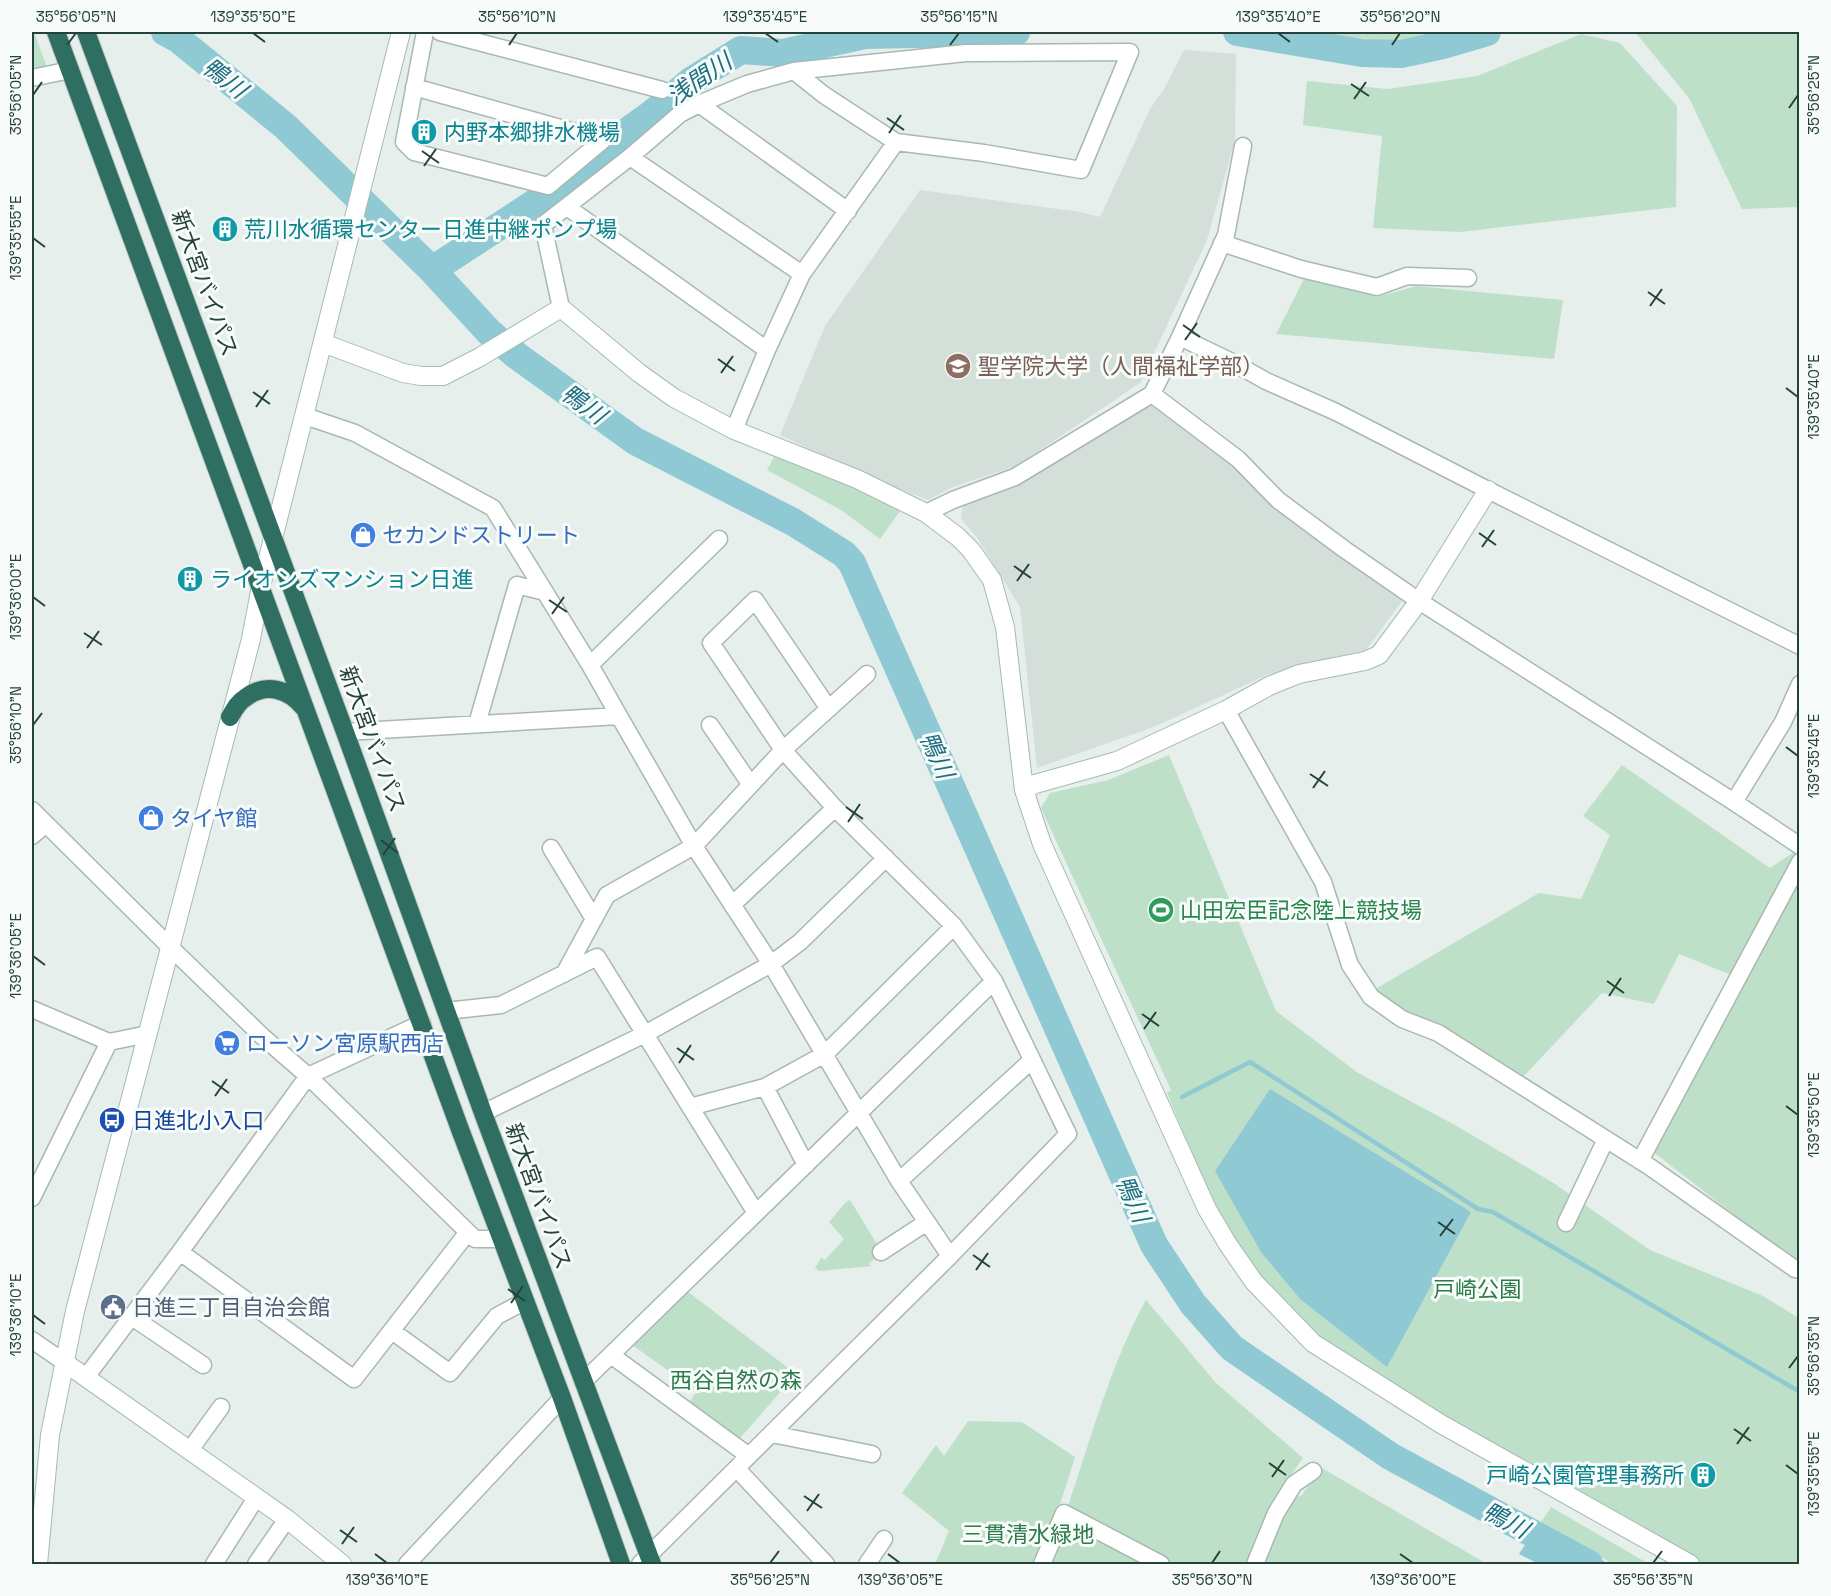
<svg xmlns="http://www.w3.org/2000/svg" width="1831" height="1596" viewBox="0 0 1831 1596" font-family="'Space Grotesk','Noto Sans JP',sans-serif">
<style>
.built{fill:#d4dfda}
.green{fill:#bfe0c8}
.water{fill:#8ec9d4}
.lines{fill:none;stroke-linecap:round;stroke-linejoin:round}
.stream{stroke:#8ec9d4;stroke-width:4.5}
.river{stroke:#8ec9d4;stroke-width:28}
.street-casing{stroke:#a8b8b2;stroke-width:19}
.secondary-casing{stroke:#a4bbb3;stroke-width:20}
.highway-casing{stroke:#c2cac8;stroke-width:20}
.street{stroke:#fff;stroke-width:16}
.secondary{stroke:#fff;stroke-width:18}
.highway{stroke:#2f6f62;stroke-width:18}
.ticks{fill:none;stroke:#24423a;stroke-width:2}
.labels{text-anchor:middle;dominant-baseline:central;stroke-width:6;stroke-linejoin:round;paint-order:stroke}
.culture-label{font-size:22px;fill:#0d838f;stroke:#f7fbf9;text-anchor:start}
.street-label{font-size:22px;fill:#24423a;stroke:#f7fbf9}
.education-label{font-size:22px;fill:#785e54;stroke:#f7fbf9;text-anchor:start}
.shop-label{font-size:22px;fill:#366cbe;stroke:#f7fbf9;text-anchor:start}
.leisure-label{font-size:22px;fill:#27864d;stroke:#f7fbf9;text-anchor:start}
.transit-label{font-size:22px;fill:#164399;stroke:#f7fbf9;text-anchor:start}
.park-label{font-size:22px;fill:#2d7a4b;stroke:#f7fbf9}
.service-label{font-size:22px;fill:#4e5e75;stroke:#f7fbf9;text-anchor:start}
.water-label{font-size:24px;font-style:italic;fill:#1c6f80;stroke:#f7fbf9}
.neatline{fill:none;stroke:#24423a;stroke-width:2}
.ticks-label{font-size:15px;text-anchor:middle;fill:#24423a}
</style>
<rect width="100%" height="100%" fill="#e6efeb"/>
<!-- built -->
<path class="built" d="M1184,50l52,4 -1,86 -28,100 -67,143 -124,83 -63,21 -25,13 -67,-26 -81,-39 45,-109 95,-136 160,22 20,5 50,-108 14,-20z
M1154,401l79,62 37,38 132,100 -36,49 -97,24 -113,52 -119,42 -17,-161 -44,-71 -15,-17 2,-15 53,-18z"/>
<!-- green -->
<path class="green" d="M32,32h2l13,35 -15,5z
M1297,32h150l-48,10z
M1635,32h164v175l-57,2 -53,-111z
M1581,34l39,9 57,63 -1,101 -216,25 -87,-4 9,-92 -79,-11 4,-44 81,8 89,-13z
M1304,279l74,18 38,-11 147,14 -9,59 -278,-25z
M775,455l75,31 50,25 -20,28 -39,-29 -74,-40z
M1169,755l107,256 82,62 95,51 99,58 98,68 113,46 36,22v246h-98l-124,-72 -166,-91 -81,-53 -47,-45 -34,-41 -23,-35 -19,-37 -40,-97 4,-3 -130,-282 9,-15 58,-13z
M1622,765l148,103 29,-19v416l-147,-114 82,-175 -55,-22 -25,50 -52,-11 -80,85 -117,-65 -33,-22 167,-98 42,6 29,-64 -27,-19z
M850,1200l33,54 -14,9 2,3 -52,5 -4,-3 6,-10 4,2 19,-21 -15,-17 16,-19z
M687,1291l109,83 -61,70 -49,-37 11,-16 -65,-46z
M1146,1300l70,83 87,75 -21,29 -33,77h-80l-102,-55c24,-70 43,-144 79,-209z
M968,1421l54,1 53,35 -18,57 93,50h-215l14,-33 -47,-38 34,-48 8,11z
M1320,1467l167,97h-228l30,-64 13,-5z
M1551,1507l98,57h-36l-72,-42z"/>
<!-- water -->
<path class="water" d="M1270,1089l201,123 -84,155 -87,-68 -39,-47 -46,-81z
M1539,1524l70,40h-70l-20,-10z"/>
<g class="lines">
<!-- stream -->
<path class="stream" d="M1182,1097l68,-35 228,147 15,3 307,180"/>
<!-- river -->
<path class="river" d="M165,32l13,7 108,88 146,143 57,62 27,23 119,86 158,81 51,32 8,9 302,682 39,59 39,44 158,108 199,108
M1237,32l125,21 39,1 42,-9 44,-13
M432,270l118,-77 64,-52 40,-29 37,-31 50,-31 42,3 82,-18 151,-3"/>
<defs>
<path id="street" d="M440,32l222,58
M32,78l38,-8
M414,87l189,53 -55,46 -134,-34 -10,-10 21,-110
M699,104l149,107
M630,157l172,117
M567,207l200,143
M1222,243l79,26 76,18 30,-11 61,2
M561,308l-18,-83 87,-68 50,-43 19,-10 48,-20 47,-13 172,-18 164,-1 -49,118 -97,-17 -88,-11 -72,-47 -30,-24
M1180,337l46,-102 17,-89
M1152,394l86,65 40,41 66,49 75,52 315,201 49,-80 17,-38
M305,416l50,17 138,75 97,157 29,51 -274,16
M734,430l33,-80 35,-76 94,-132
M926,513l27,-13 62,-23 137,-83 28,-57 54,26 32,18 70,31 152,78 312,156
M590,665l129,-126
M1226,710l97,172 27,83 21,32 31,22 36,14 212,134 145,102 5,1
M619,716l75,130 77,118 128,217 51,75 118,-122 -74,-153 -40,-55 -119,-118 -52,-58 -72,-107 44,-43 74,109
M477,724l40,-139 28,7
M710,725l41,60
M1734,802l66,44
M32,810l138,137 93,90 45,39 167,163h26
M32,836l14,-12
M551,848l43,71
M732,905l103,-97
M564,974l43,-79 87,-49 89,-96 84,-76
M32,1009l77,33
M446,1011l55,-6 96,-48 159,256
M765,1087l41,78
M690,1107l75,-20 60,-33 129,-128
M483,1113l162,-79 126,-70 29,-22 86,-84
M1640,1161l160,-299
M899,1181l133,-121
M32,1198l77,-156 39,-8
M1566,1223l40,-84
M180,1252l174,127 114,-147
M881,1252l46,-30
M132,1317l71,48
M392,1331l58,42 47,-57 28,-15
M32,1340l32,22
M611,1355l138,101
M86,1377l94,-125 128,-176 114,-53
M583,1382l411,-401
M772,1434l100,20
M190,1450l31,-43
M737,1469l89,95
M214,1564l42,-66
M256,1564l31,-45
M407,1564l155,-166
M640,1564l310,-308
M867,1564l17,-25
M1042,1564l22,-51 97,51
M1255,1564l21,-51 18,-29 19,-13"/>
<path id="secondary" d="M323,343l80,30 18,3h22l37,-19 81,-49 78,65 35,25 60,32 123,49 69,34 32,24 13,13 21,30 13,47 19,163 18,54 165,365 20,34 27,39 59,61 128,81 249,140
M1024,790l11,-6 82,-23 109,-51 43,-24 30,-12 66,-13 14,-6 40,-54 69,-111
M64,1362l223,157 55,45
M38,1564l12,-129 25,-124 176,-672 10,-53 140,-554"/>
<path id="highway" d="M56,32l405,1100 101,266 59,166
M86,32l259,700 138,381 169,451
M230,717c4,-7 8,-15 15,-19 21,-16 44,-9 59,10"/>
</defs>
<!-- street casing -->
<use href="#street" class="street-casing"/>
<!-- secondary casing -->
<use href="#secondary" class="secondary-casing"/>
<!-- highway casing -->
<use href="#highway" class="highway-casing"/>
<!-- street -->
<use href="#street" class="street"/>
<!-- secondary -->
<use href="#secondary" class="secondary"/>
<!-- highway -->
<use href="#highway" class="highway"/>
</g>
<!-- ticks -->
<path class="ticks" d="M253,33l12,9M765,33l13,9M1278,33l12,9M67,45l9,-12M509,45l8,-12M950,45l9,-12M1392,45l8,-12M1351,84l18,12M33,95l9,-13M1354,99l12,-17M1789,108l9,-13M887,118l17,12M889,133l12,-18M422,151l17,12M424,166l12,-17M33,238l12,9M1648,292l17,12M1650,306l12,-17M1183,325l17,12M1185,340l12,-17M718,359l17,12M721,373l12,-17M1786,388l12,9M253,392l17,12M256,407l12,-17M1479,533l17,12M1482,547l12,-17M1014,566l17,12M1017,581l12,-17M33,597l12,9M549,600l18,12M552,614l12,-17M84,633l18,12M87,648l12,-17M33,725l9,-12M1786,747l12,9M1310,774l18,12M1313,788l12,-17M846,807l17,12M848,822l12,-18M381,840l17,13M383,855l12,-17M33,956l12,9M1607,981l17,12M1609,996l12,-18M1142,1014l17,12M1144,1029l12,-17M677,1048l17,12M679,1063l12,-18M212,1081l17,12M215,1096l12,-17M1786,1106l12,9M1438,1222l17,12M1440,1236l13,-17M973,1255l17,12M976,1270l12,-17M508,1289l17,12M511,1303l12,-17M33,1315l12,9M1789,1368l9,-12M1734,1429l17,12M1737,1444l12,-17M1269,1463l17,12M1786,1465l12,9M1272,1477l12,-17M804,1496l18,12M807,1511l12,-17M340,1530l17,12M342,1544l12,-17M375,1554l12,9M888,1554l12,9M1400,1554l13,9M770,1563l9,-12M1212,1563l8,-12M1653,1563l9,-12"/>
<!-- icons -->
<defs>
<symbol id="building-disc" viewBox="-11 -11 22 22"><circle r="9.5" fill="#0f9aa8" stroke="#f7fbf9"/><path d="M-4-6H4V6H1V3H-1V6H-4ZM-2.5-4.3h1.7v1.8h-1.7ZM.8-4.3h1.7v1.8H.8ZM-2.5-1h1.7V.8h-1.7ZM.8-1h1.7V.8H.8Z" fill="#fff"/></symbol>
<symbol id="university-disc" viewBox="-11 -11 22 22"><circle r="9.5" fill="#8d6e63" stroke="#f7fbf9"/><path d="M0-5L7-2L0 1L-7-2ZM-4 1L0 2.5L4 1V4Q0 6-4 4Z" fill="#fff"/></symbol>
<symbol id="shop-disc" viewBox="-11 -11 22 22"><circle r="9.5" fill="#3f7fe0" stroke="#f7fbf9"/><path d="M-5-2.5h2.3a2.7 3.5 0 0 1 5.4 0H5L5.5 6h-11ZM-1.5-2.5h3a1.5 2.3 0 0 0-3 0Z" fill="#fff"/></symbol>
<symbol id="stadium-disc" viewBox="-11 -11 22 22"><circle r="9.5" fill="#2e9e5b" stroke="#f7fbf9"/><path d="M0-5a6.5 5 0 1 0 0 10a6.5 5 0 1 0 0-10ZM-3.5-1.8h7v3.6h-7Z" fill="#fff"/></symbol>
<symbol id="supermarket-disc" viewBox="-11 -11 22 22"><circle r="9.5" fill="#3f7fe0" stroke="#f7fbf9"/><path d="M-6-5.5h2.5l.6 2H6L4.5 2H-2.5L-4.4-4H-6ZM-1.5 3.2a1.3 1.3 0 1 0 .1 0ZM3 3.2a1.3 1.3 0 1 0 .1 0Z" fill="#fff"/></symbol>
<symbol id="bus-disc" viewBox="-11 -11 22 22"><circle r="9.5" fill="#1a4fb4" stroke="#f7fbf9"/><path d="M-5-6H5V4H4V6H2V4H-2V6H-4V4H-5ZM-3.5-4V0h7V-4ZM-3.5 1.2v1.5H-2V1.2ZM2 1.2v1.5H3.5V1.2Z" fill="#fff"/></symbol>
<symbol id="civic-disc" viewBox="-11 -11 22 22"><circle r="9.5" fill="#5c6f8a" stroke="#f7fbf9"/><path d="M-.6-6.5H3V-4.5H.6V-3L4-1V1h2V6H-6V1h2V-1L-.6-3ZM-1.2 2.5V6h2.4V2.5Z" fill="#fff"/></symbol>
</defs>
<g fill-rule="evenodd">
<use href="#building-disc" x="409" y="117" width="30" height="30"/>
<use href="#building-disc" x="210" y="214" width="30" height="30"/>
<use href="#university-disc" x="943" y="351" width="30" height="30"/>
<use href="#shop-disc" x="348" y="520" width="30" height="30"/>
<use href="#building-disc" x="175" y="564" width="30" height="30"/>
<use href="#shop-disc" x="136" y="803" width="30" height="30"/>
<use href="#stadium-disc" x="1146" y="895" width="30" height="30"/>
<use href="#supermarket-disc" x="212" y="1028" width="30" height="30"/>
<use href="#bus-disc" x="97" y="1105" width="30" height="30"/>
<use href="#civic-disc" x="98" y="1292" width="30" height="30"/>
<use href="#building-disc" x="1688" y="1460" width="30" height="30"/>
</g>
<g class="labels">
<!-- culture labels -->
<g class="culture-label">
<text x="444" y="132">内野本郷排水機場</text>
<text x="244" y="229">荒川水循環センター日進中継ポンプ場</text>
<text x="210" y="579">ライオンズマンション日進</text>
<text x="1684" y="1475" text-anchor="end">戸崎公園管理事務所</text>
</g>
<!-- street labels -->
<g class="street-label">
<text transform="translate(205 283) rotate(70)">新大宮バイパス</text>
<text transform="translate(373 739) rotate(70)">新大宮バイパス</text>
<text transform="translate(539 1196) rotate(70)">新大宮バイパス</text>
</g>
<!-- education labels -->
<g class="education-label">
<text x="978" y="366">聖学院大学（人間福祉学部）</text>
</g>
<!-- shop labels -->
<g class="shop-label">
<text x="382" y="535">セカンドストリート</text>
<text x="170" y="818">タイヤ館</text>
<text x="246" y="1043">ローソン宮原駅西店</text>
</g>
<!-- leisure labels -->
<g class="leisure-label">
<text x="1180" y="910">山田宏臣記念陸上競技場</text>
</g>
<!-- transit labels -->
<g class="transit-label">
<text x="132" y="1120">日進北小入口</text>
</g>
<!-- park labels -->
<g class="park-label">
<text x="1477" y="1289">戸崎公園</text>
<text x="736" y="1380">西谷自然の森</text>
<text x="1028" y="1534">三貫清水緑地</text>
</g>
<!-- service labels -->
<g class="service-label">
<text x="132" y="1307">日進三丁目自治会館</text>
</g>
<!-- water labels -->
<g class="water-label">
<text transform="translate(225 78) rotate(38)">鴨川</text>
<text transform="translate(699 79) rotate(-34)">浅間川</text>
<text transform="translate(584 404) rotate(36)">鴨川</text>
<text transform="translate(937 755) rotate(66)">鴨川</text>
<text transform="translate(1133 1199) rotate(66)">鴨川</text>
<text transform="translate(1506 1520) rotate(28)">鴨川</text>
</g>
</g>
<!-- border -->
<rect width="1831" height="1596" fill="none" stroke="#f7fbf9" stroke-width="66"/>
<rect x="33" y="33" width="1765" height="1530" class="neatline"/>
<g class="ticks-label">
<text x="76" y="22">35°56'05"N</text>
<text x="253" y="22">139°35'50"E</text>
<text x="517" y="22">35°56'10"N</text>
<text x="765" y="22">139°35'45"E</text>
<text x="959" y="22">35°56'15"N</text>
<text x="1278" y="22">139°35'40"E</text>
<text x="1400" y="22">35°56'20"N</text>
<text transform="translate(16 95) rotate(-90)" y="5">35°56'05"N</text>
<text transform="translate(1814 95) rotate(-90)" y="5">35°56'25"N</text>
<text transform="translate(16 238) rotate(-90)" y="5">139°35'55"E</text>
<text transform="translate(1814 397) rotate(-90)" y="5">139°35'40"E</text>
<text transform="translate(16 597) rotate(-90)" y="5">139°36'00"E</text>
<text transform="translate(16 725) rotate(-90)" y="5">35°56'10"N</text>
<text transform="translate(1814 756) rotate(-90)" y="5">139°35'45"E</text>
<text transform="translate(16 956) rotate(-90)" y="5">139°36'05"E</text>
<text transform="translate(1814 1115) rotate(-90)" y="5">139°35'50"E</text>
<text transform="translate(16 1315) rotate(-90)" y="5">139°36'10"E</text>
<text transform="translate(1814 1356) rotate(-90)" y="5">35°56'35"N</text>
<text transform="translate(1814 1474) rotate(-90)" y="5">139°35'55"E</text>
<text x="387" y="1585">139°36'10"E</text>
<text x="770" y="1585">35°56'25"N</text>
<text x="900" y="1585">139°36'05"E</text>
<text x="1212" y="1585">35°56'30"N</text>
<text x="1413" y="1585">139°36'00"E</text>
<text x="1653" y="1585">35°56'35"N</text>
</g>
</svg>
